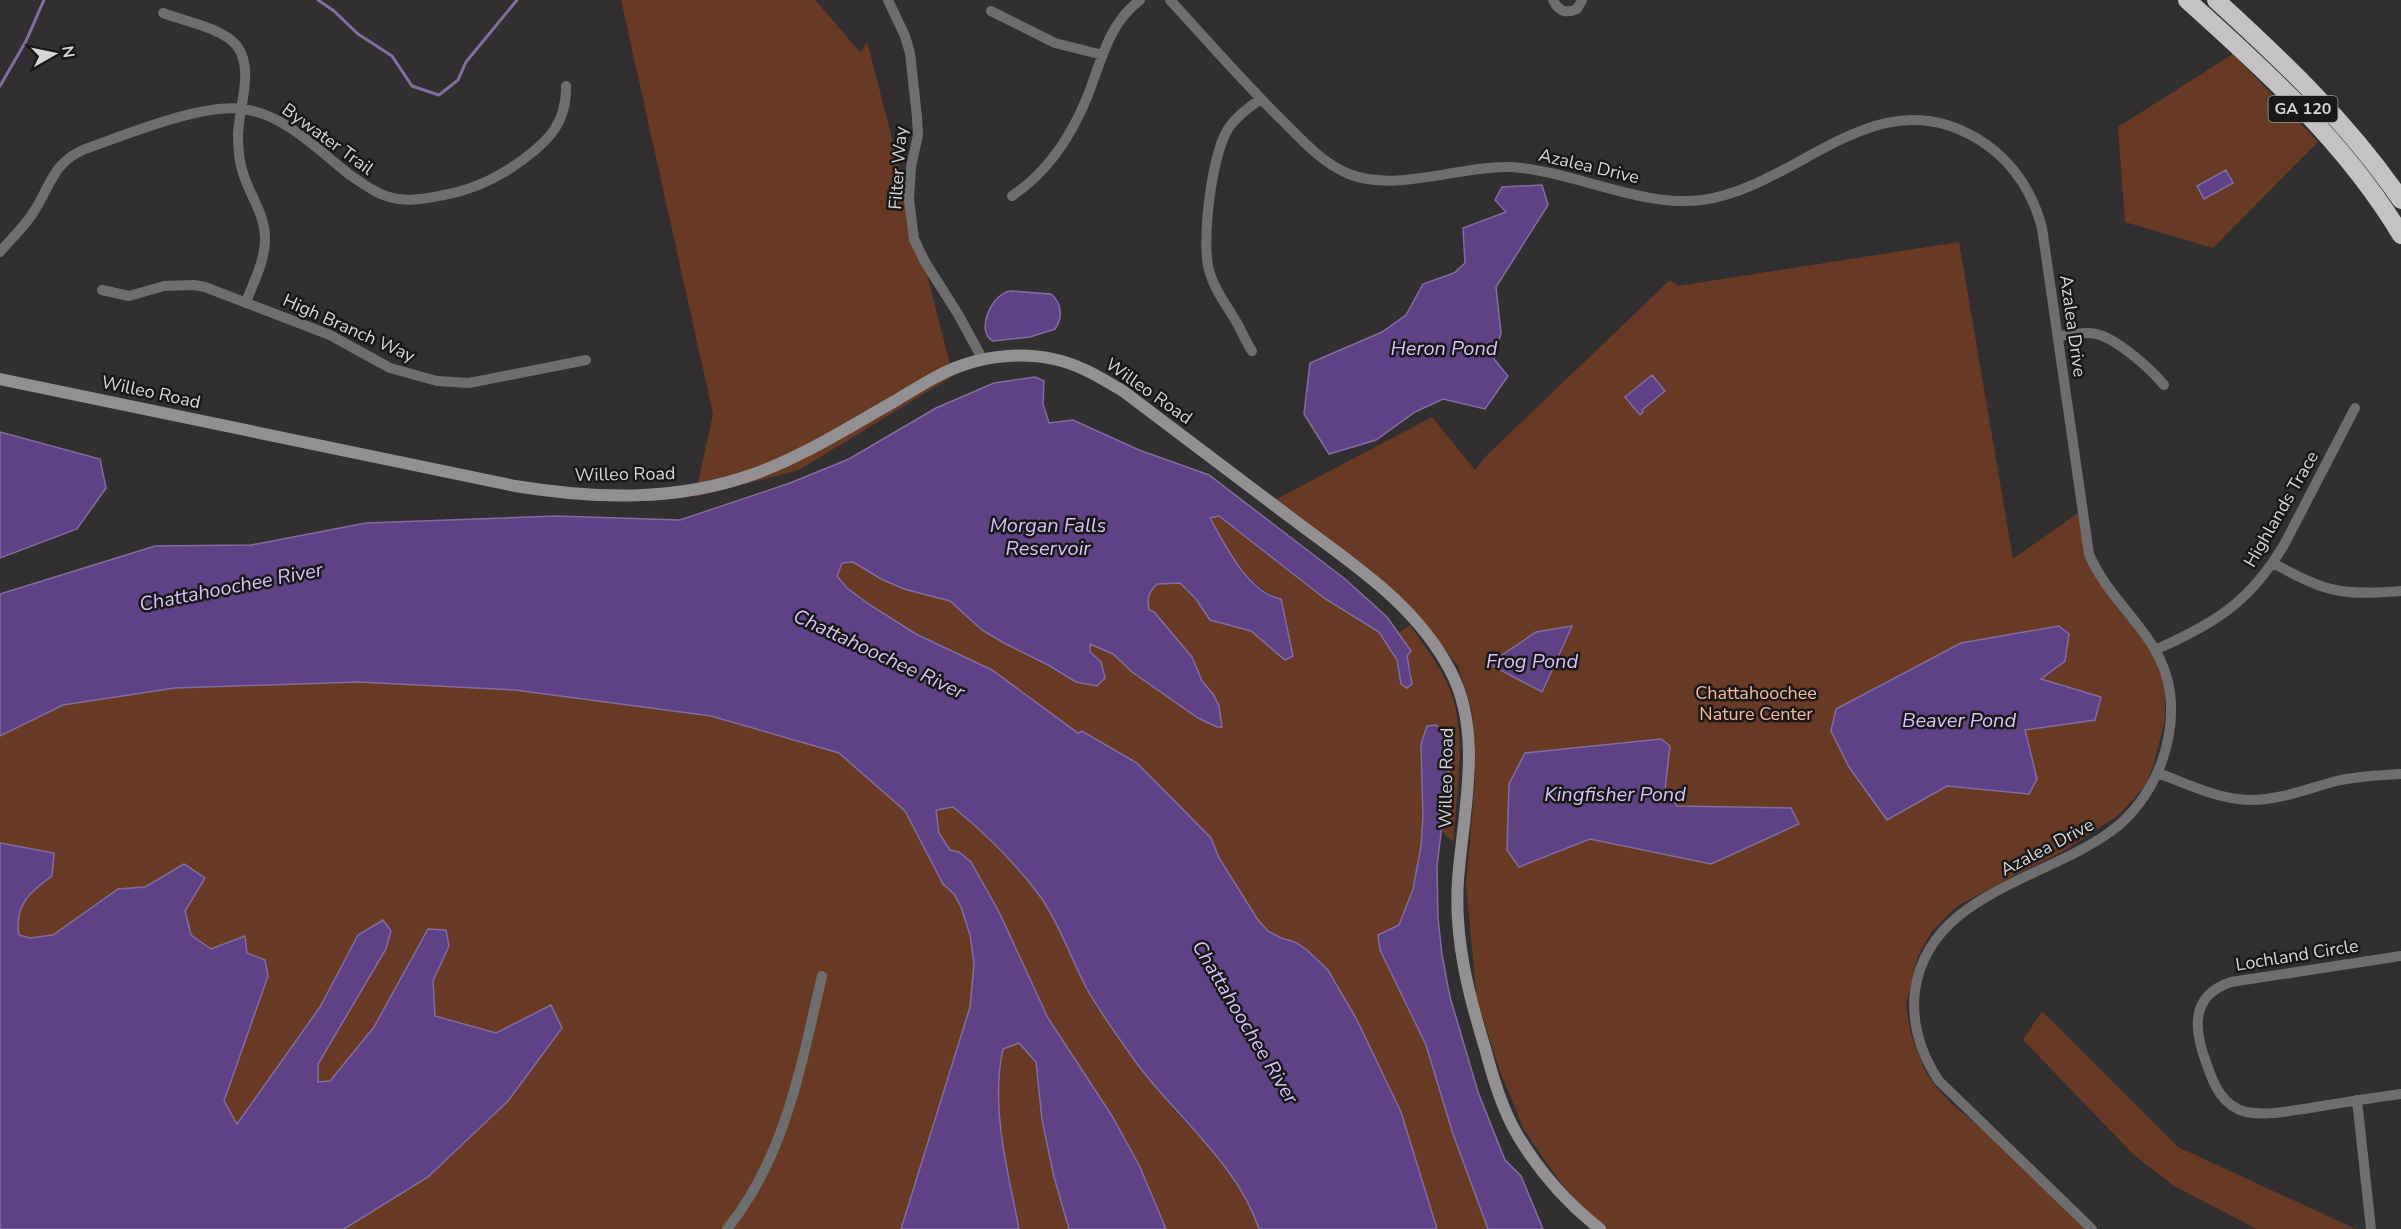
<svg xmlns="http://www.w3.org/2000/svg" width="2401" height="1229" viewBox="0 0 2401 1229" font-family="'Nunito Sans',sans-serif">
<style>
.green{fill:#683a25}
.water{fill:#5f4186;stroke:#836d9e;stroke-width:1.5}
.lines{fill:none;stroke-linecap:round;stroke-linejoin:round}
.stream{stroke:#836d9e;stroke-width:3}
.street{stroke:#6f6e6f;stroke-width:10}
.secondary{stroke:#929092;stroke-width:12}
.highway{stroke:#c5c2c5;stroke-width:18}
.labels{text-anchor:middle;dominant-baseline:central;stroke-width:5;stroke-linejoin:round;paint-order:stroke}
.shield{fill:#191818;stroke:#9e9c9c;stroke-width:1.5}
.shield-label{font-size:16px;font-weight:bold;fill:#d7d5d5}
.street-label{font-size:18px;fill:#d7d5d5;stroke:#191818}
.park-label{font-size:18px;fill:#fab89c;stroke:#191818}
.water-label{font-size:20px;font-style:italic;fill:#d9c2fe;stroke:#191818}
</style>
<rect width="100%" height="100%" fill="#322f30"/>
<!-- green -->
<path class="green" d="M621,0h194l46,53 6,-12 86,335 -154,94 -104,27 18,-83z
M2233,54l85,88 -105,106 -88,-26 -7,-95z
M1959,242l54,317 65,-46 17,58 49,62 21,43v43l-11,45 -9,22 -25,28 -58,38 -51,25 -55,30 -24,24 -14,25 -12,49 5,30 13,34 13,19 16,17 61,50 74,74h-487l-43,-50 -34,-49 -23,-56 -24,-74 -11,-115 9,-104v-35l-3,-35 -14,-45 -25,-32 -166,-130 165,-87 43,53 11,-14 184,-176 8,6z
M1219,516l105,82 55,34 18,28 1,15 14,-1 -5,-18 4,-5 -12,-18 11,-8c16,24 37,49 44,77 12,46 2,93 -1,140l-12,-12 10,-78 -5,-18 -25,10c5,62 4,124 -22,181l-21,10 2,15 46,95 27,89 35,95h-51l-36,-117 -65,-131 -18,-22 -11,-9 -39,-19 -10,-11 -39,-62 -8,-20c-54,-43 -108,-87 -165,-128 -18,-14 -36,-29 -55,-40 -53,-30 -114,-48 -154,-94l5,-13 11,-1 28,17 23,10 46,12 32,29 94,52 25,-20 -11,-10 -1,-9 24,11 19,18 85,55 -4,-33 -11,-13 -10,-24 -38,-45 -5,-2c-2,-12 -1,-17 8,-26l23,-1 16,16 14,21 41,11 34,29 -9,-62 -20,-14 -21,-20 -25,-46z
M359,682l156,8 196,26 128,37 66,57 38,74 11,10 7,13 9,28 4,29 -4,43 -69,222h-557l84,-52 123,-171 -55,27 -61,-17 -2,-35 16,-35 -21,-17 -54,98 -44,54 -12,1v-18l68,-115 5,-18 -8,-11 -25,15 -38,72 -83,118 -13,-24 44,-125 -3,-16 -54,-11 -20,-14 -6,-24 -1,-47 -40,23 -26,2 -65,46 -23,3 -11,-3c-4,-30 11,-43 33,-59l2,-23 -54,-10v-107l63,-31 112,-17z
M953,807l43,37 38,44 24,37 30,66 32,49 53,69 44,46 36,56 6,18h-93l-26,-62 -28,-51 -64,-98 -49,-106 -28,-50 -12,-10 -9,-2 -11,-17 -3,-24z
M2042,1011l136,136 178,82h-99l-83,-43 -39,-30 -112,-116z
M1020,1043l16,19 6,58 12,57 15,52h-50c-11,-58 -29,-121 -16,-180z"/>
<!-- water -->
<path class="water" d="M2226,170l7,13 -29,16 -7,-13z
M1542,185l6,20 -52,82 5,46 -7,26 14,17 -23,33 -42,-10 -28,13 -39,28 -47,14 -25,-40 6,-51 72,-31 24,-17 17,-31 31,-11 11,-10 -2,-35 43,-16 -11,-12 7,-13z
M1011,291l40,3c11,9 12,24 4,35l-25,8 -37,4c-19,-10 0,-49 18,-50z
M1652,375l13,16 -23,19 1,2 -3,3 -15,-18z
M1035,377l9,4 -1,23 6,19 24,-3 66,30 70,25 136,104 42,38 24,34 -4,5 5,28 -5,4 -6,-4 -4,-24 -18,-28 -55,-34 -105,-82 -9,2c15,27 38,75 71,81l12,57 -8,4 -34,-29 -41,-11 -14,-21 -16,-16 -23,1c-9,9 -10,14 -8,26l5,2 38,45 10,24 11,13 6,12 3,21h-5l-19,-9 -66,-46 -19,-18 -23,-10v8l11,10 4,16 -8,8 -21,-4 -28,-17 -44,-22 -22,-13 -32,-29 -46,-12 -23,-10 -28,-17 -11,1 -5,13 10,12 23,17 46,29 76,36 86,63 4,-2 55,32 74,75 8,20 39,62 10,11 13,7 14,4 12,8 21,20 29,50 44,92 36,117h-178c-21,-65 -84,-113 -124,-168 -16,-23 -34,-47 -48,-72 -16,-30 -26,-62 -45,-90 -25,-35 -56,-65 -89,-92l-17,3 3,23 11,17 9,2 12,10 28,50 49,106 64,98 28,51 26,62h-97l-15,-52 -12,-57 -6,-58 -17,-19 -16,6c-13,59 5,122 16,180h-118l69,-222 4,-43 -4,-29 -9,-28 -7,-13 -11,-10 -38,-73 -66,-58 -128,-37 -196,-26 -156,-8 -184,6 -112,17 -63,31v-142l155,-48 96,-1 115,-22 190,-7 124,4 110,-37 59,-24 87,-51 58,-25z
M0,432l100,27 6,29 -29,41 -77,29z
M1572,626l-30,66 -53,-28 47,-32z
M2059,626l10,8 -4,27 -24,18 60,18 -6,23 -70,10 12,49 -8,15 -82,-8 -60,34 -38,-53 -18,-36 5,-22 125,-66z
M1436,725l10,9 5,18 -14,114 1,52 4,37 8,42 28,95 27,68 16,16 22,53h-55l-35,-95 -27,-89 -46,-95 -2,-15 21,-10 14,-36 8,-43 2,-29 -2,-73 6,-18z
M1661,739l9,7 -5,44 12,16 114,2 8,16 -88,40 -121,-25 -71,28 -12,-17 2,-66 16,-31z
M0,843l54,10 -2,23c-22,16 -38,29 -33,59l11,3 23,-3 65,-46 27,-2 39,-23 21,14 -20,33 6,24 20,14 34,-13 2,17 18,7 3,16 -44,125 13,23 83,-117 38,-72 25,-15 8,11 -5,18 -68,115v18l12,-1 44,-54 54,-98 18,1 3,16 -16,35 2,35 61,17 55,-28 11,23 -54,73 -80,76 -84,52h-344z"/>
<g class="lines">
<!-- stream -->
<path class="stream" d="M318,0l16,11 24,23 34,22 20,30 27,9 19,-15 8,-18 51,-62
M0,86l26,-45 18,-41"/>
<!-- street -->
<path class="street" d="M888,0l17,36 5,17 7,64 1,18 -7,32 -2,32 5,40 11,23 33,52 25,46
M1170,0c37,40 73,82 112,120 20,20 40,43 67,54 47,19 112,-9 162,-7 63,4 130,41 191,33 97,-13 173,-124 276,-61 34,21 54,51 64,89l47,326c21,51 74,81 81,139 3,23 -1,49 -9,71 -10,26 -28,52 -51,68 -67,48 -182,63 -195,159 -4,34 6,63 24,90l153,148
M1553,0c5,11 13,14 24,9l5,-9
M991,11l64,32 48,12
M163,13c21,8 60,15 74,33 18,24 1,63 1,90 0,14 1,27 6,40 7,21 20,38 21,60 1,23 -11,45 -19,66
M1012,196c36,-24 60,-61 76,-101 13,-34 21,-72 52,-95
M0,252c11,-13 24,-25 33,-39 18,-27 19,-50 52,-64 40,-14 117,-46 158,-40 41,5 75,41 107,66 15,10 30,22 49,24 15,2 29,-1 45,-4 27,-5 52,-16 74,-32 30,-21 49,-40 48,-77
M102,290l27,6 35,-10 30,-1 11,2 125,48 60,33 47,13 32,2 117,-23
M2058,336c12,-1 26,-5 38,-2 20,4 55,35 68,51
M1252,351c-6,-9 -10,-19 -15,-28 -10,-17 -23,-34 -28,-53 -8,-29 3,-120 21,-144 8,-11 19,-19 31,-27
M2273,563c52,29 69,33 128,28
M2157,649c59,-26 94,-48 128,-106l70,-135
M2158,773c29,11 61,27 93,27 31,0 60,-13 90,-20 20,-4 40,-5 60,-6
M2401,956l-170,26c-42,14 -37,49 -24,83 7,21 16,41 39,47 21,4 43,-1 64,-4 30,-5 61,-10 91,-14
M2357,1100l14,129
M727,1229c59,-73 74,-164 95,-253"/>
<!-- secondary -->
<path class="secondary" d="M0,379l515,107c80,13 161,16 239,-12 50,-18 95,-47 141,-73 22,-13 44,-28 68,-36 28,-10 62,-12 90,-6 26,5 48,19 70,32 57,43 114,86 171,129 58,44 121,83 156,150 34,63 13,142 8,210 -4,58 10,113 27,168 8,30 17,61 33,88 21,35 50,68 82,93"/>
<!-- highway -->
<path class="highway" d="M2187,0c79,71 159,143 214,235
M2216,0c68,62 133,124 185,200"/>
</g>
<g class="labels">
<!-- shield labels -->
<rect class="shield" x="2268.5" y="96" width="69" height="26" rx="4.5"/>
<g class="shield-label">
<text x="2303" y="109">GA 120</text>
</g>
<!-- street labels -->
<g class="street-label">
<text transform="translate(328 139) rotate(36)">Bywater Trail</text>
<text transform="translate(1589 166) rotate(13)">Azalea Drive</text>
<text transform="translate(898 168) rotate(-86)">Filter Way</text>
<text transform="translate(2073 326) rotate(82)">Azalea Drive</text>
<text transform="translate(349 328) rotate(24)">High Branch Way</text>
<text transform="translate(1149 391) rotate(35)">Willeo Road</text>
<text transform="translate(151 392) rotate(12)">Willeo Road</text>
<text transform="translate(625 474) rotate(-1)">Willeo Road</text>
<text transform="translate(2281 509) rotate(-60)">Highlands Trace</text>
<text transform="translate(1446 778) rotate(-89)">Willeo Road</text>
<text transform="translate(2047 847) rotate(-28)">Azalea Drive</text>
<text transform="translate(2297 955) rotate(-9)">Lochland Circle</text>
</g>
<!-- park labels -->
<g class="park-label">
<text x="1756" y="693">Chattahoochee<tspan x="1756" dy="21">Nature Center</tspan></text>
</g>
<!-- water labels -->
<g class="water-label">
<text x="1444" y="348">Heron Pond</text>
<text x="1048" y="525">Morgan Falls<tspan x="1048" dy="23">Reservoir</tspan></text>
<text transform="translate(231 587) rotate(-11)">Chattahoochee River</text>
<text transform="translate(879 654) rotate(25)">Chattahoochee River</text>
<text x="1532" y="661">Frog Pond</text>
<text x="1959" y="720">Beaver Pond</text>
<text x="1615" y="794">Kingfisher Pond</text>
<text transform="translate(1245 1022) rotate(59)">Chattahoochee River</text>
</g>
</g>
<!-- north arrow -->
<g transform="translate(54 54) rotate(81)" stroke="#191818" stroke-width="4.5" paint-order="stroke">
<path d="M0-4.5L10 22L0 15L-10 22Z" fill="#d7d5d5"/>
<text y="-9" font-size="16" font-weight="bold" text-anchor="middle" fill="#d7d5d5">N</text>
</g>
</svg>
